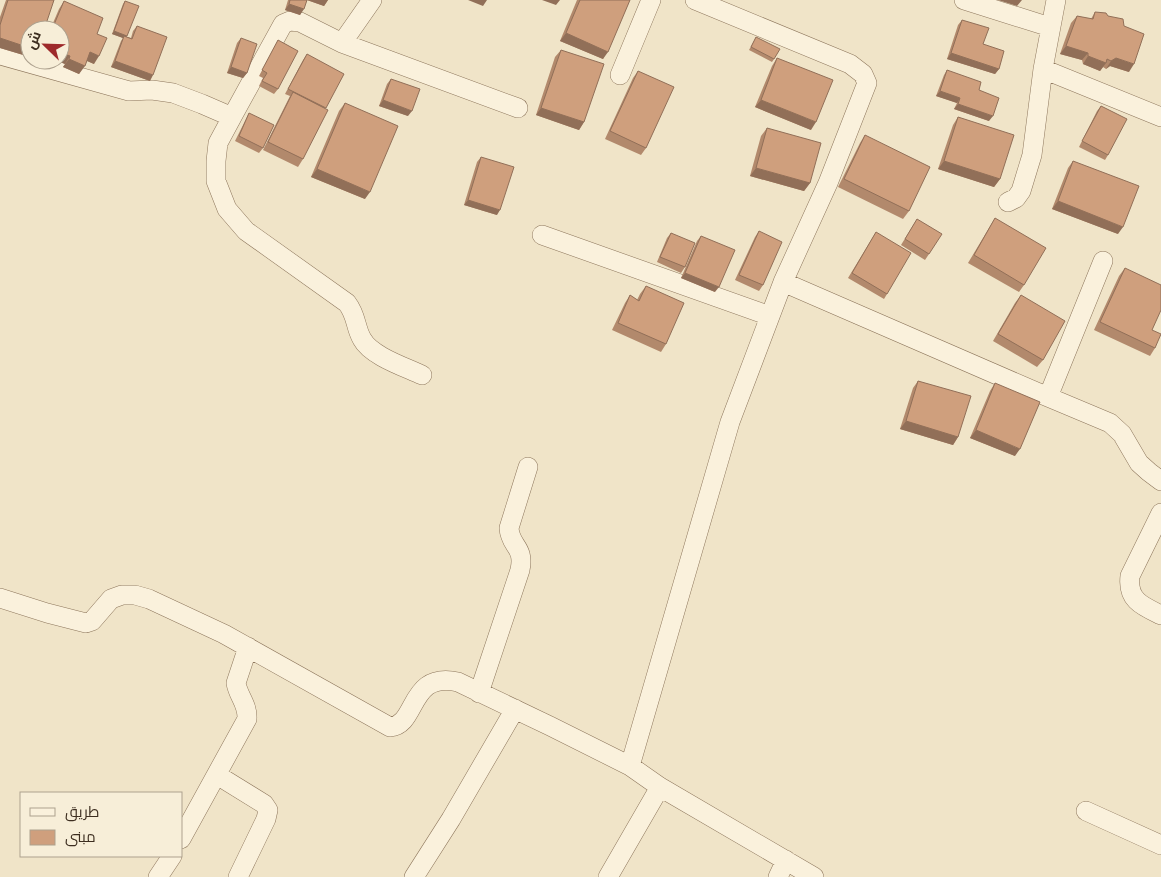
<svg xmlns="http://www.w3.org/2000/svg" width="1161" height="877" viewBox="0 0 1161 877" font-family="'IBM Plex Serif',Cairo,serif">
<style>
.lines{fill:none;stroke-linecap:round;stroke-linejoin:round}
.street-casing{stroke:#8d765c;stroke-width:20}
.street{stroke:#faf1dc;stroke-width:19}
.wall{fill:#b2896c}
.shaded-wall{fill:#916f58}
.building{fill:#cf9f7d;stroke:#916f58}
</style>
<rect width="100%" height="100%" fill="#f0e4c8"/>
<g class="lines">
<defs>
<path id="street" d="M964,0l86,27
M342,43l30,-43
M0,55l129,36 23,-1 21,3 29,11 30,13 51,-93 7,-3 10,1 42,21 176,65
M1043,69l118,48
M620,75l31,-75
M232,117l-14,26 -2,18v20l11,28 19,22 101,72c10,13 8,24 15,36 9,17 43,28 60,36
M1008,202l8,-4 5,-7 11,-36 11,-86 13,-69
M542,235l228,81
M783,282l265,115 55,-136
M1048,397l62,26 12,11 17,29 10,9 12,9
M1161,513l-31,63c-3,24 12,30 31,39
M0,598l47,15 39,10 6,-2 19,-22 11,-4h13l14,4 75,35 166,93c28,-2 18,-56 68,-45l92,44 80,40 30,21 154,90
M479,693l41,-123c5,-24 -10,-23 -11,-42l19,-61
M630,766l100,-344 53,-140 45,-99 39,-100 -4,-9 -13,-10 -155,-64
M217,775l47,29 4,6 -2,9 -28,58
M1086,811l75,34
M181,839l66,-120c1,-15 -9,-23 -11,-36l12,-36
M158,877l14,-21
M414,877l37,-58 64,-110
M608,877l52,-90
M778,877l8,-17"/>
</defs>
<!-- street casing -->
<use href="#street" class="street-casing"/>
<!-- street -->
<use href="#street" class="street"/>
</g>
<!-- wall -->
<path class="wall" d="M6,0h48l-24,30v27l-30,-9v-31z
M288,0h40l-4,6 -17,-6 -7,15 -15,-5z
M577,0h53l-27,59 -43,-18z
M64,1l33,33 -3,30 -7,-3 -8,13 -16,-7 2,-3 -10,-4h5v-30h-10l9,-21z
M125,1l2,36 4,1 2,-7 4,-5 13,55 -39,-14 10,-26 2,-3 -11,-4 11,-30z
M1095,12l34,60 -19,-6 -4,3 -3,-2 -3,4 -17,-7 -1,-4 -22,-6 11,-31 6,-7 14,3z
M962,20l21,24 16,25 -4,5 -48,-15 11,-34z
M756,37l18,22 -2,3 -23,-12z
M241,38l6,35 -4,5 -16,-5 10,-30z
M278,40v49l-4,5 -15,-8 4,-8 -4,-2 16,-30z
M561,50l23,72 -5,8 -43,-15 19,-58z
M307,54l18,54 -22,51 -5,8 -35,-17 27,-54 -5,-2 18,-34z
M777,58l34,72 -56,-23 17,-41z
M947,70l32,20 10,31 -35,-12 3,-6 -21,-7 8,-21z
M638,71l8,77 -5,7 -36,-16 28,-61z
M391,79l17,37 -29,-10 8,-22z
M345,103l20,96 -54,-22 28,-66z
M1101,106l7,49 -3,5 -26,-13 18,-36z
M249,113l14,35 -4,5 -24,-12z
M958,117l42,62 -6,8 -56,-18 15,-44z
M767,128l43,55 -6,8 -54,-15 11,-40z
M865,135l44,76 -6,8 -65,-32 22,-44z
M481,157l16,58 -33,-10 13,-43z
M1073,161l45,73 -66,-25 16,-41z
M995,218l29,67 -5,7 -51,-29z
M917,219l12,35 -4,6 -24,-15z
M759,231l4,54 -4,6 -24,-11 20,-43z
M876,232l11,62 -3,5 -36,-21z
M671,233l14,34 -4,6 -24,-11 10,-24z
M701,236l14,56 -34,-14 16,-37z
M1125,268l27,62 3,18 -5,8 -56,-26 25,-54z
M646,286l20,58 -5,8 -49,-22 13,-27 5,-8 7,5 3,-6z
M1021,295l22,65 -6,7 -44,-26 22,-38z
M918,381l40,56 -5,8 -53,-16 13,-41z
M995,383l20,73 -45,-18 20,-47z"/>
<!-- shaded-wall -->
<path class="shaded-wall" d="M307,0h21l-4,6z
M468,0h19l-4,6z
M542,0h18l-4,5z
M998,0h24l-5,6z
M289,4l15,5 -4,6 -15,-5z
M53,27l6,2 -8,1z
M114,31l13,5h-3l-1,2 -11,-4z
M566,33l42,19 -5,7 -43,-18z
M0,38l30,10v9l-30,-9z
M1066,46l22,7 -6,7 -22,-6z
M60,52l10,4 -5,8 -10,-4h5z
M90,52l9,4 -5,8 -9,-4z
M951,53l48,16 -4,5 -48,-15z
M1088,56l18,7 -6,8 -17,-7z
M1116,58l18,6 -5,8 -19,-6 -4,3 5,-8z
M69,59l16,7 -6,8 -16,-7z
M115,61l38,14 -3,6 -39,-14z
M231,67l16,6 -4,5 -16,-5z
M940,91l20,7 -3,5 -21,-7z
M383,100l29,11 -4,5 -29,-10z
M761,100l55,22 -5,8 -56,-23z
M958,104l35,12 -4,5 -35,-12z
M541,108l43,14 -5,8 -43,-15z
M944,161l56,18 -6,8 -56,-18z
M756,168l54,15 -6,8 -54,-15z
M317,169l53,23 -5,7 -54,-22z
M468,200l32,10 -3,5 -33,-10z
M1058,201l65,26 -5,7 -66,-25z
M685,273l34,14 -4,5 -34,-14z
M906,421l52,16 -5,8 -53,-16z
M976,430l44,19 -5,7 -45,-18z"/>
<!-- building -->
<path class="building" d="M8,0h46l-10,30h-14v18l-30,-10v-13z
M290,0h17l-3,9 -15,-5z
M580,0h50l-22,52 -42,-19z
M64,1l39,17 -6,16 10,4 -8,18 -9,-4 -5,14 -16,-7 1,-3 -10,-4v-22l-7,-3z
M125,1l14,5 -12,30 -13,-5z
M1095,12l11,1 2,3 15,3 1,7 20,8 -10,30 -18,-6 -5,3 -4,-2 -1,4 -18,-7v-3l-22,-7 11,-30 16,3z
M962,20l27,8 -6,16 21,7 -5,18 -48,-16z
M137,26l30,11 -14,38 -38,-14 9,-25 8,3z
M756,37l24,12 -6,10 -23,-12z
M241,38l16,6 -10,29 -16,-6z
M278,40l20,11 -20,38 -16,-8 5,-8 -5,-3z
M561,50l43,14 -20,58 -43,-14z
M307,54l37,20 -18,34 -38,-19z
M777,58l56,22 -17,42 -55,-22z
M947,70l34,12 -2,8 20,8 -6,18 -35,-12 2,-6 -20,-7z
M638,71l36,16 -28,61 -36,-17z
M391,79l29,10 -8,22 -29,-11z
M293,92l35,18 -25,49 -35,-17z
M345,103l53,23 -28,66 -53,-23z
M1101,106l26,13 -19,36 -26,-14z
M249,113l25,12 -11,23 -24,-12z
M958,117l56,18 -14,44 -56,-18z
M767,128l54,15 -11,40 -54,-15z
M865,135l65,32 -21,44 -65,-32z
M481,157l33,10 -14,43 -32,-10z
M1073,161l66,25 -16,41 -65,-26z
M995,218l51,30 -22,37 -50,-30z
M917,219l25,15 -13,20 -24,-15z
M759,231l23,11 -19,43 -24,-10z
M876,232l35,21 -24,41 -35,-21z
M671,233l24,10 -10,24 -25,-10z
M701,236l34,14 -16,37 -34,-14z
M1125,268l36,17v25l-9,20 9,4 -6,14 -55,-26z
M646,286l38,17 -18,41 -48,-21 12,-28 9,6z
M1021,295l44,26 -22,39 -45,-26z
M918,381l53,15 -13,41 -52,-16z
M995,383l45,19 -20,47 -44,-19z"/>
<!-- legend -->
<rect x="20" y="792" width="162" height="65" fill="#f7eed8" stroke="#ada18e"/>
<rect x="30" y="808" width="25" height="8" fill="#faf1dc" stroke="#ada18e"/>
<text x="65" y="817" font-size="15" fill="#3d2e20">طريق</text>
<rect x="30" y="830" width="25" height="15" fill="#cf9f7d" stroke="#ada18e"/>
<text x="65" y="842" font-size="15" fill="#3d2e20">مبنى</text>
<!-- north arrow -->
<g transform="translate(45 45) rotate(293)"><circle r="24" fill="#f7eed8" stroke="#ada18e"/>
<path d="M0-4L9 19L0 12L-9 19Z" fill="#9e2a2b"/>
<text y="-8" font-size="14" font-weight="bold" text-anchor="middle" fill="#3d2e20">ش</text>
</g>
</svg>
